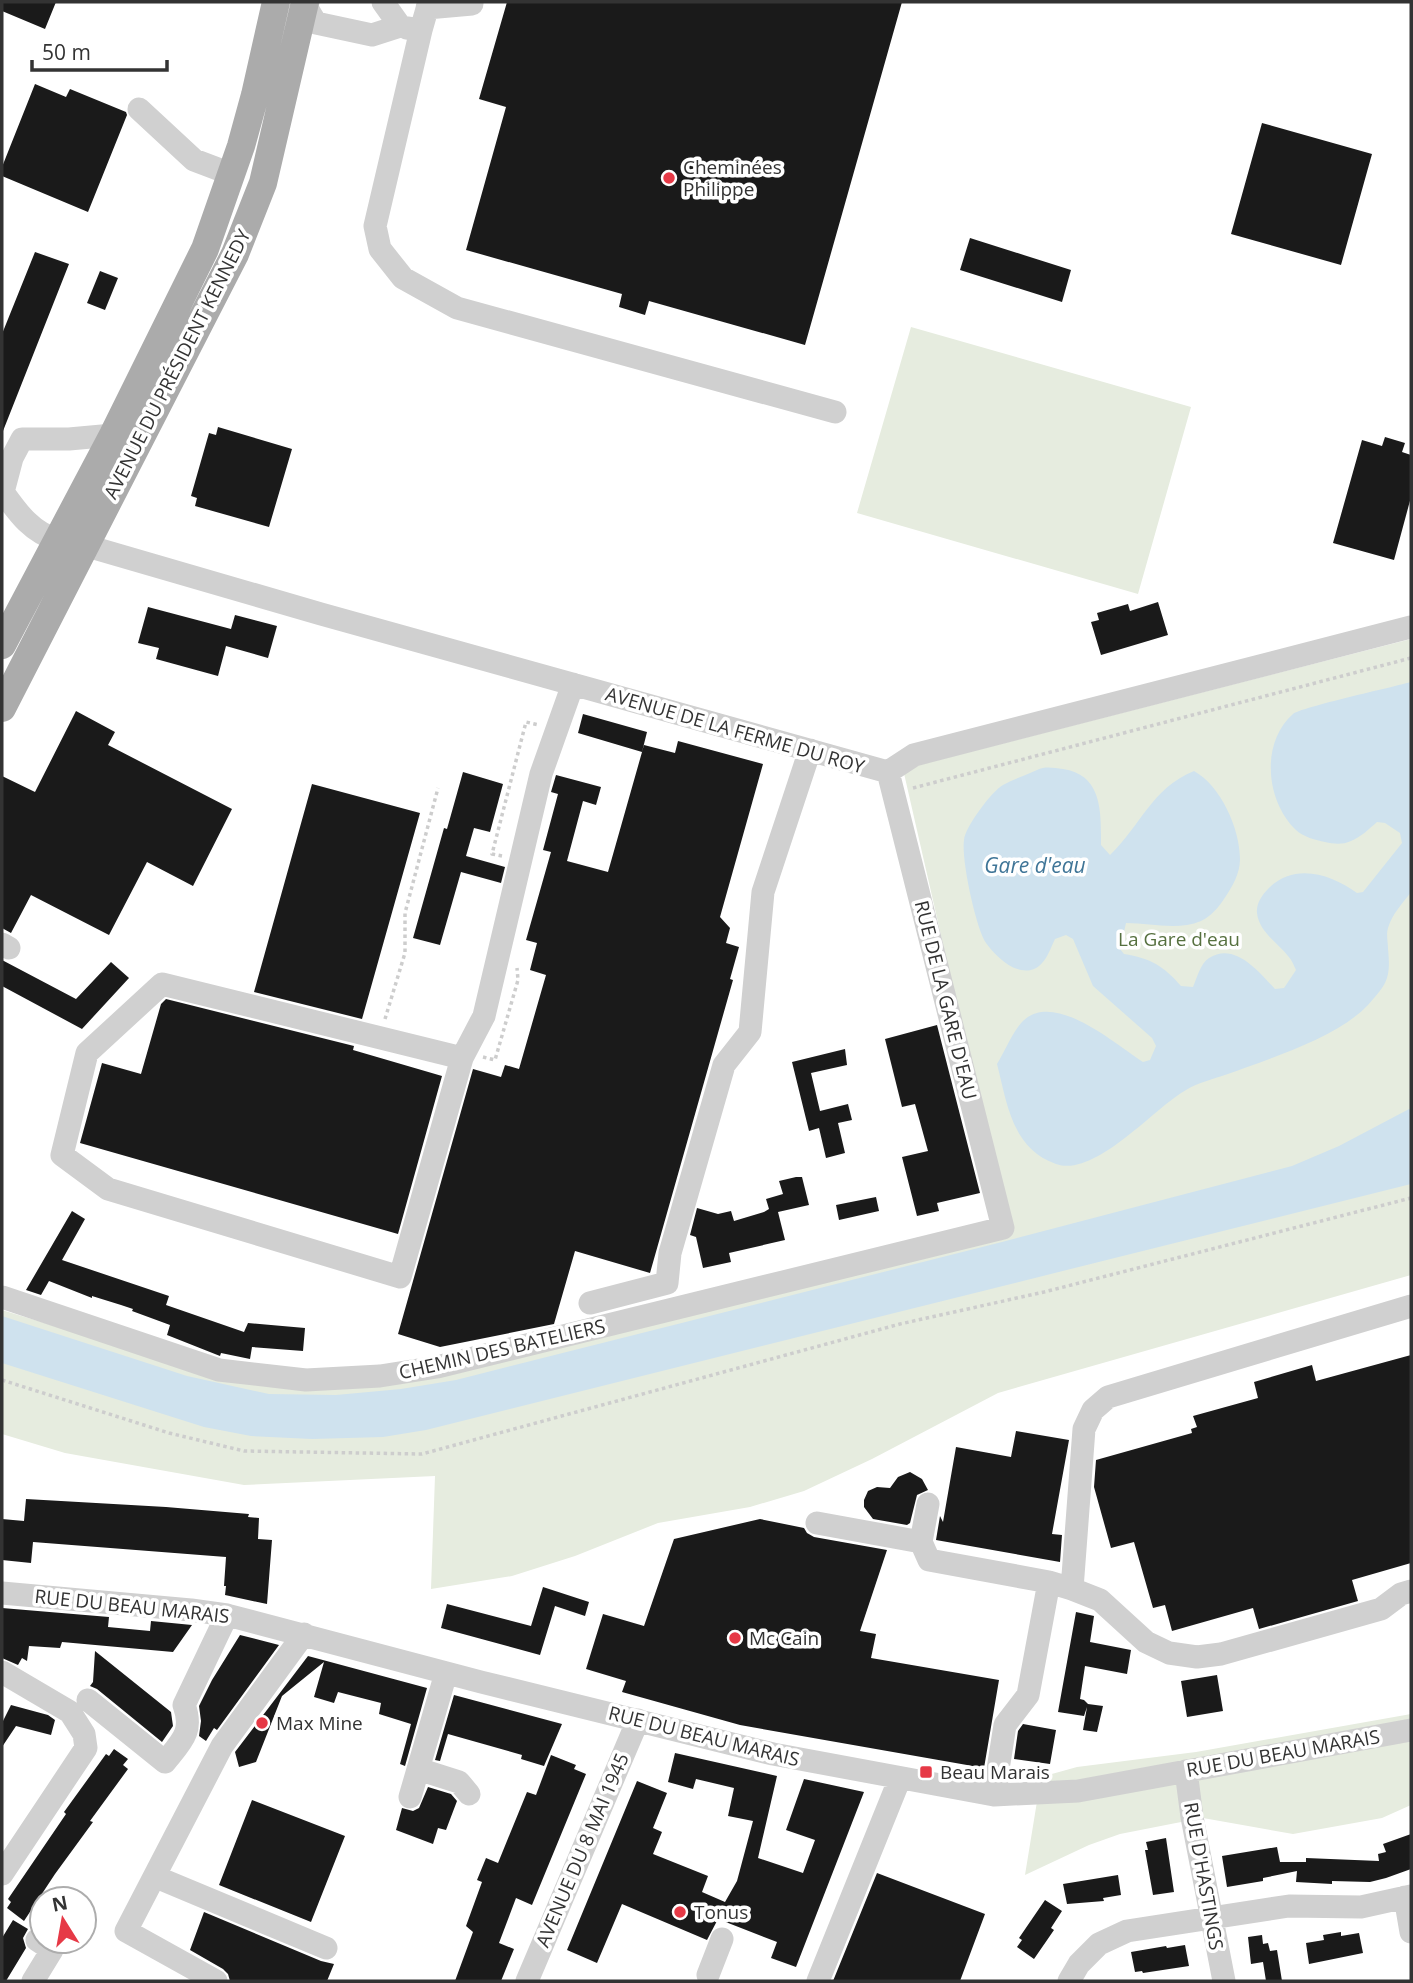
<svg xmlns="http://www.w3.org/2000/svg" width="1413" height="1983" viewBox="0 0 1413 1983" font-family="'Open Sans',sans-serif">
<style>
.green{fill:#e6ecdf}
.water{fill:#cfe2ee}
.building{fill:#1a1a1a}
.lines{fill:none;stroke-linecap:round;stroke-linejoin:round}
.path{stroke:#cdcdcd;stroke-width:3.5;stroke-dasharray:3.5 3.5;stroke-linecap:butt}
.minor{stroke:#d0d0d0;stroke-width:23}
.major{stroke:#ababab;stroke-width:28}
.poi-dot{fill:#e63946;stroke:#fff;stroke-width:2.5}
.labels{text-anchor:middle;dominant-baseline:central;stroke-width:7;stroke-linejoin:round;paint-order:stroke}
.poi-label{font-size:19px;fill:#333;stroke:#fff;text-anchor:start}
.street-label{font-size:19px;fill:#333;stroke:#fff}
.park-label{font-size:19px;fill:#56703f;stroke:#fff}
.water-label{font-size:21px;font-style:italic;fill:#3f7597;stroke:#fff}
</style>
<rect width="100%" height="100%" fill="#fff"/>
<!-- green -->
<path class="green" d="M911,327l280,80 -53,187 -281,-81z
M1411,639v636l-413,118 -126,66 -68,32 -54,16 -92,16 -83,33 -63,20 -81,13 4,-113 -191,9 -179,-32 -63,-19v-124l193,59 156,15 658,-151 -106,-464z
M1411,1714v91l-29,13 -89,16 -90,-16 -27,5 -56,11 -31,11 -64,30 16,-98 36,-10 119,-15z"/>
<!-- water -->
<path class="water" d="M1411,682v210c-8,11 -19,22 -23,36 -2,6 0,14 0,21 3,29 -1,35 -20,56 -31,33 -100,54 -143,70 -12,4 -28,8 -39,15 -32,18 -91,88 -130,74 -44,-15 -49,-61 -59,-100 8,-13 15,-31 25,-42 31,-33 93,22 121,40l7,-2 6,-14 -4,-8 -59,-52 -20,-47 -7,-4 -11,4c-5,10 -9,25 -21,30 -18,7 -38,-12 -48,-26 -10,-15 -25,-84 -22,-103 1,-13 28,-49 39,-55 11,-6 23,-10 34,-15 9,-4 16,-2 26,-1 40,6 38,44 38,76l9,10c32,-31 41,-66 84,-84 27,15 46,58 46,88 0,15 -8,28 -16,40 -5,8 -14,18 -23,22 -24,10 -50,2 -75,2l-6,26 4,5c26,4 40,12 57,32l12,1c4,-9 7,-23 16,-29 26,-17 51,15 66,31l9,-1 12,-18c-2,-4 -4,-10 -8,-14 -10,-13 -29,-24 -31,-43 -1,-9 5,-18 11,-24 26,-27 63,-15 89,4l6,-1 39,-49 -2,-10 -15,-10 -8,-1c-8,7 -16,15 -26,19 -9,4 -17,3 -26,1 -9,-2 -22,-5 -29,-12 -30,-29 -36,-87 -3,-116 9,-7 100,-27 118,-32z
M1411,1108v76l-985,246 -43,7 -71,2 -61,-3 -47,-9 -202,-64v-47l185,60 82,18 67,1 65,-6 55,-9 546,-138 290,-76 47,-20z"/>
<!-- building -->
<path class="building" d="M2,2h54l-11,27 -43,-18z
M507,2h395l-97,343 -156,-44 -4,14 -26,-8 3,-13 -156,-44 40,-143 -27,-8z
M35,84l31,13 4,-8 56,23 1,3 -39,97 -86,-36v-9z
M1262,123l110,31 -31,111 -110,-31z
M970,238l101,32 -9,32 -102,-32z
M35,252l34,12 -66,167 -1,-97z
M100,271l18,7 -13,32 -18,-7z
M218,427l74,22 -23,78 -74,-21 2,-8 -6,-2 18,-63 7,2z
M1385,437l20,6 -3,9 9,3v42l-17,63 -61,-17 29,-103 20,6z
M1158,602l10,33 -67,20 -10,-33 8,-2 -2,-7 31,-9 2,7z
M148,607l83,22 4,-14 42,11 -9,32 -42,-12 -8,30 -62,-17 3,-11 -21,-5z
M76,711l39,21 -7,13 124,64 -39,77 -46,-24 -38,73 -78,-40 -20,38 -9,-5v-152l33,16z
M583,714l64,18 -5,20 -64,-19z
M678,741l85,23 -43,153 10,11 -4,15 13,4 -9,32 3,1 -83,293 -75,-22 -21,73 -114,23 -42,-13 75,-265 28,8 4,-12 14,4 27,-94 -16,-5 7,-27 -11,-3 25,-88 -8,-2 15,-56 -7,-2 5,-17 45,12 -5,18 -13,-4 -16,60 41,11 36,-127 31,8z
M463,772l40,12 -13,48 -16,-4 -8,28 39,11 -4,16 -40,-11 -21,73 -27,-7 31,-110 3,1z
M312,784l108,29 -58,206 -108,-27z
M2,960l74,39 35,-37 18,16 -47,51 -80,-43z
M166,999l188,47 -1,4 89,26 -44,158 -318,-91 22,-80 39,11 20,-70z
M937,1025l43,168 -43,10 2,8 -22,5 -15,-59 26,-6 -13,-47 -13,3 -17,-68z
M845,1049l2,16 -36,8 9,38 28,-7 4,16 -14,3 7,30 -19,5 -7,-30 -10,3 -17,-69z
M796,1177h6l7,28 -31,7 7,28 -56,13 2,9 -28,6 -7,-31 -6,-2 7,-27 21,6 13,-3 3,10 30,-9 5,-3 -3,-10 17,-5 -4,-13z
M876,1197l3,14 -40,9 -3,-15z
M72,1211l13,8 -23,41 107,36 -3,9 78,27 4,-9 57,5 -2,23 -51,-4 -2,12 -29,-6 -1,3 -53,-21 3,-10 -38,-14 1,-2 -12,-4 -29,-9v2l-43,-17 -8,14 -15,-5z
M1411,1355v208l-59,17 6,21 -99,28 -6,-21 -81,23 -7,-26 -12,3 -19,-66 -23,6 -17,-61 2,-27 96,-27 -1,-4 6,-2 -4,-11 65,-18 -4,-16 58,-17 4,16z
M1016,1431l53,9 -17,94 10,1 -2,27 -124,-22 4,-24 3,6 13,-75 55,10z
M910,1472l12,7 6,11 -11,5 -7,28 -3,2 -34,-6 -9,-12v-7l4,-9 9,-4 13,1 8,-11z
M26,1499l140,8 83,7 -1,3 11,1 -1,21 14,1 -5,64 -42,-9 1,-9h-2l2,-29 -193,-15 -2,21 -29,-3v-41l22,2z
M760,1519l44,9 3,5 7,4 73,13 -27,81 16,3 -5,24 128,22 -15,88 -244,-43 -118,-33 4,-11 -40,-12 17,-55 41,12 30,-87z
M543,1587l46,15 -4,14 -30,-10 -15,49 -99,-27 6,-24 84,22z
M2,1608l107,9 -1,10 42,4 1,-10 41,4 -19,27 -111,-10 -2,6 -31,-2 -2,15 -5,-3 -4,7 -16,-7z
M1076,1612l18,4 -4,26 41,8 -4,24 -42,-8 -5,33 4,1 4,4 15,2 -6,26 -14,-2 4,-23 -3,9 -26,-4z
M240,1635l39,10 -62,85 -3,-2 -8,13 -7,-5 2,-15 -2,-15 13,-26z
M95,1651l76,61 2,14 -11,16 -65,-53 -7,-3 3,-4z
M308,1656l119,32 -22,78 -5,-2 11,-40 -32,-10 2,-11 -43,-11 -4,11 -20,-6 10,-35 -42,34 -26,66 -17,5 -4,-15z
M1217,1675l6,36 -36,6 -6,-36z
M454,1695l108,29 -18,42 -23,-7 1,-4 -74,-21 -8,27 -5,-1z
M11,1705l37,10 7,5 -4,15 -35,-9 -14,21v-24z
M1023,1724l33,6 -6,34 -36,-5 4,-28z
M114,1749l14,10 -5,6 5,4 -38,52 3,1 -38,52 -31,47 -17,-13 4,-6 -3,-3 58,-85 -2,-2 42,-58 3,2z
M675,1753l102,23 -19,82 45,15 12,-33 -29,-10 18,-51 60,13 -68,175 -25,-9 6,-16 -59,-23 -11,21 -85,-36 -25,59 -30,-13 70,-169 30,12 -14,35 9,4 -9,22 55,22 -6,16 23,10 12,-21 16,-60 -25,-5 6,-28 -38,-9 -3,10 -25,-7z
M551,1755l25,10 -2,4 12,5 -54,131 -16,-7 -17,45 15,6 -13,32h-46l18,-49 -7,-6 16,-44 -5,-2 9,-22 12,5 29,-71 9,3z
M428,1787l23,7 6,7 -11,29 -8,-2 -5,16 -37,-14 6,-22 11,3 6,-3z
M252,1800l93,36 -34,86 -92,-37z
M1411,1834v35l-25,9 -16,4 -38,-1v3l-36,-2 1,-11 -34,7v3l-36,6 -5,-31 55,-9 3,15h26v-4l73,3 -1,-7 8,-2 -3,-8z
M1166,1838l8,54 -21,3 -8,-45h3l-2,-8z
M877,1873l108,41 -25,67h-127z
M1118,1875l3,20 -18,3 1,3 -37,3 -4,-20z
M1045,1900l17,11 -11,17 3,2 -20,29 -17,-12 5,-7 -3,-2z
M204,1912l117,49 13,3 -7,17h-97l-2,-7 -5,-5 -33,-19z
M13,1920l15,9 -5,9 3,10 -20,33h-4v-43z
M1341,1932v4l18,-3 4,20 -54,11 -3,-21 18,-3 -1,-5z
M1262,1935l1,9 5,-1 2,8 7,-1 5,31h-16l-3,-19 -12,2 -3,-27z
M1185,1945l4,21 -46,7 -1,-2 -7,1 -4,-20 35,-6 1,2z"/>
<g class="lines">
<!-- path -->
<path class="path" d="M913,788l498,-130
M502,856l-10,-2 34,-132 13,3
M385,1019l20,-66v-40l33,-125
M483,1057l12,3 23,-80 -1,-12
M2,1380l167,53 75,18 178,3 478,-130 144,-32 367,-94"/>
<!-- minor -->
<path class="minor" d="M308,2l-3,3 11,18 56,12 28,-9 -17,-24
M427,8l45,-4v-2
M407,28l14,2 8,-28
M421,30l-46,196 5,23 23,29 54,30 378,104
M139,109l55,51 37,14
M58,540c-26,-7 -40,-27 -55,-48l9,-34 10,-19h47l44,-4
M87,546l234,68 567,158
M888,772l26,-17 497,-128
M2,944l7,4
M462,1058l-300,-74 -75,69 -25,102 46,34 292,88 62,-219 22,-42 57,-242 32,-90
M2,1297l217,73 87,10 74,-4 57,-9 566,-139 -115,-456
M590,1303l77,-20 3,-30 54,-188 26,-33 13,-140 47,-142
M817,1523l104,19 8,18 120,22 23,7 28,11 46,42 23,11 28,4 24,-3 160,-45 20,-15 10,-3
M921,1542l7,-38
M1072,1589l12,-160 9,-19 15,-13 303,-91
M2,1593l189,17 36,5 254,67 292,72 221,41 84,-4 333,-61
M2,1672l68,40 14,22 2,14 -84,126
M88,1700l77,62c16,-20 29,-30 19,-57l43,-90
M418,1769l41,13 10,12
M1186,1771l6,46 32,164
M994,1795l11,-70 23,-30 21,-113
M410,1797l36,-124
M156,1877l170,71
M1405,1897l6,35
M708,1975l14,-36
M33,1981l19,-31 -15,-10
M216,1981l-90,-50 96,-185 82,-112
M527,1981l111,-261
M818,1981l82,-203
M1069,1981l10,-17 20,-20 28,-13 162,-25 72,1 50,-11"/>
<!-- major -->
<path class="major" d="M2,645l111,-210 92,-186 36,-103 14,-51 21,-93
M2,708l233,-454 28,-71 42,-181"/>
</g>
<!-- markers -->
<g class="poi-dot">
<circle cx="669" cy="178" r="7"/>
<circle cx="735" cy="1638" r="7"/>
<circle cx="262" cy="1723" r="7"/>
<rect x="919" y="1765" width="14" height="14" rx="3.5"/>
<circle cx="680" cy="1912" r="7"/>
</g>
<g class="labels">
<!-- poi labels -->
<g class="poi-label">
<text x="683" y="167">Cheminées<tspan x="683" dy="22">Philippe</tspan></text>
<text x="749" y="1638">Mc Cain</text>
<text x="276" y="1723">Max Mine</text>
<text x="940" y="1772">Beau Marais</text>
<text x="694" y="1912">Tonus</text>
</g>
<!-- street labels -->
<g class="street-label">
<text transform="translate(177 364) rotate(-63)">AVENUE DU PRÉSIDENT KENNEDY</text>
<text transform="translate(735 730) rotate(16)">AVENUE DE LA FERME DU ROY</text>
<text transform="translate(946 1000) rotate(76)">RUE DE LA GARE D'EAU</text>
<text transform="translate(502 1349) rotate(-13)">CHEMIN DES BATELIERS</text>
<text transform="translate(132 1606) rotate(6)">RUE DU BEAU MARAIS</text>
<text transform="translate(704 1736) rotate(14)">RUE DU BEAU MARAIS</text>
<text transform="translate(1283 1753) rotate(-10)">RUE DU BEAU MARAIS</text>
<text transform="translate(582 1850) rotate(-67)">AVENUE DU 8 MAI 1945</text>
<text transform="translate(1204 1876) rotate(80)">RUE D'HASTINGS</text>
</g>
<!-- park labels -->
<g class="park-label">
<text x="1179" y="939">La Gare d'eau</text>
</g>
<!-- water labels -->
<g class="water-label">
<text x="1035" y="865">Gare d'eau</text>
</g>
</g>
<!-- border -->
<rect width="1413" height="1983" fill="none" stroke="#333333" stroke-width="7"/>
<!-- north arrow -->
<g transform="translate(63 1920) rotate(349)"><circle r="33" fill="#ffffff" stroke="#adadad" stroke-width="2"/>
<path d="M0-5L12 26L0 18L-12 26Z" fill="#e63946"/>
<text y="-10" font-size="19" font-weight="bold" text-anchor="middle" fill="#333333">N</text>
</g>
<!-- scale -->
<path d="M32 60v10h135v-10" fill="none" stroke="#333333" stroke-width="3.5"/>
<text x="42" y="60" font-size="21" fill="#333333" stroke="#ffffff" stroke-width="5" paint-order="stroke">50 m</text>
</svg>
